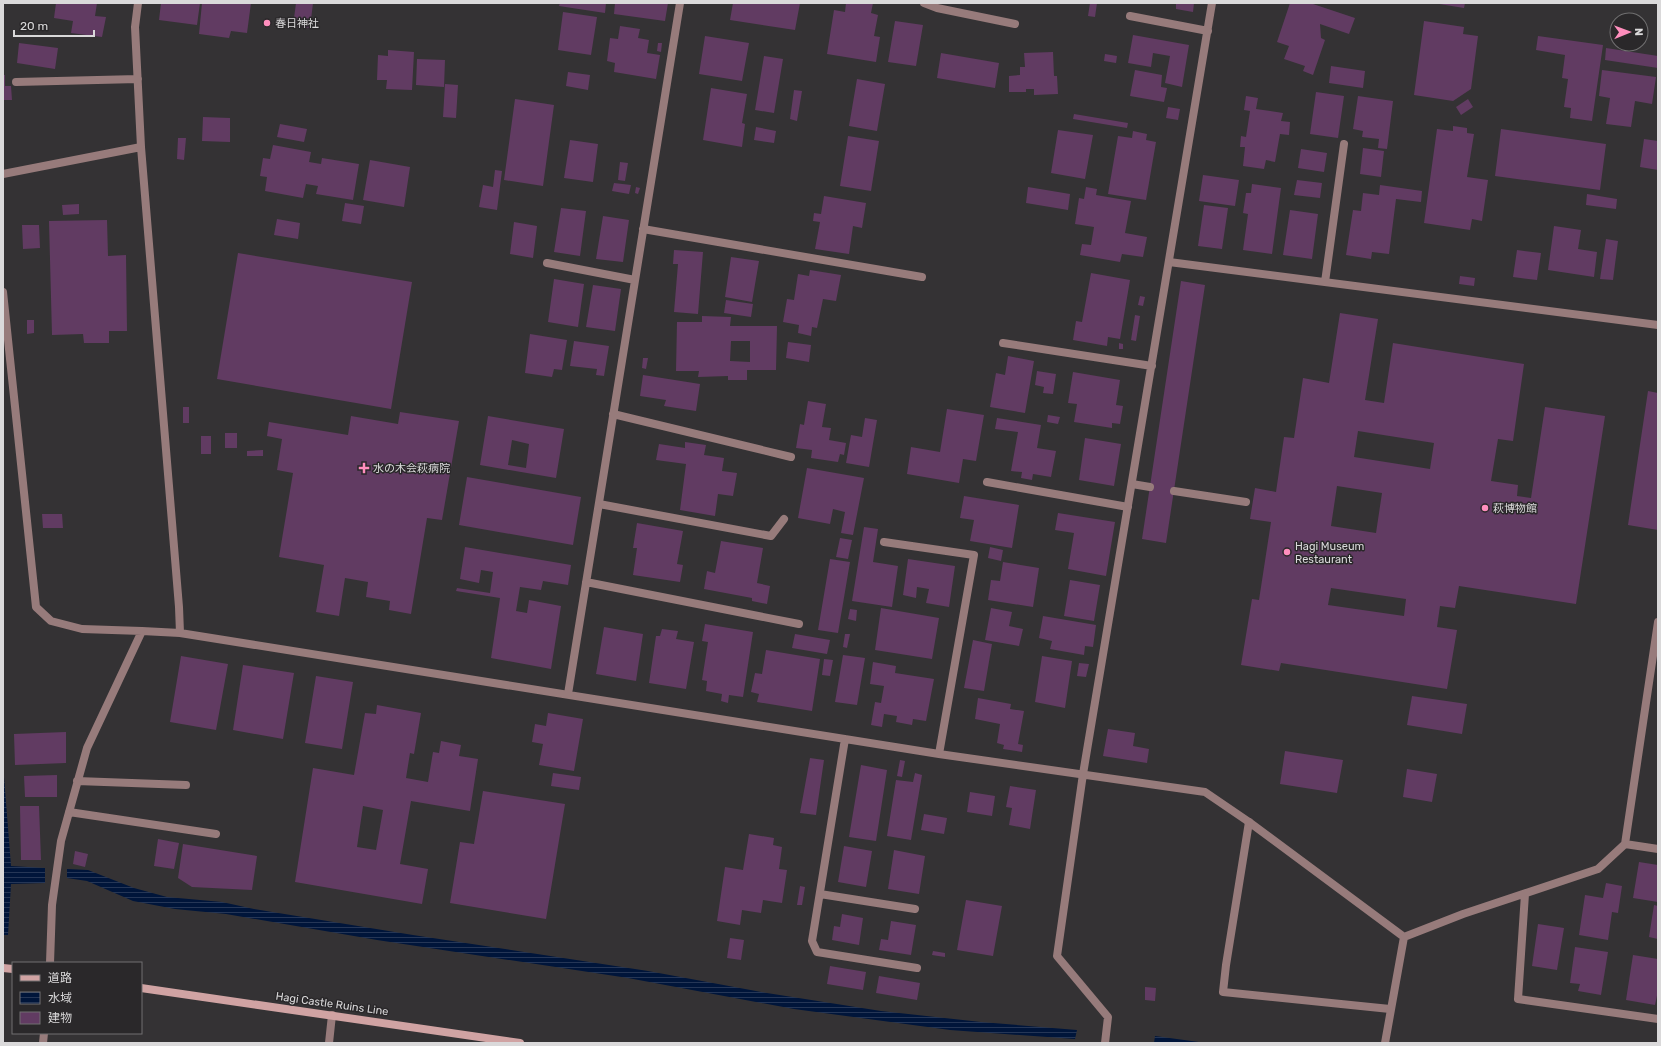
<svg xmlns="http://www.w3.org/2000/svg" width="1661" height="1046" viewBox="0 0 1661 1046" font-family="Rubik,'Noto Sans JP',sans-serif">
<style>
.water{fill:url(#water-rules)}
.building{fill:#613b62;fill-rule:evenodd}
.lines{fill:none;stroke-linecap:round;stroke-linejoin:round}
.lane{stroke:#977b7b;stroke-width:8}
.street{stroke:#977b7b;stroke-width:8}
.secondary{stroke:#d0a3a3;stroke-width:8}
.poi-dot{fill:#fe8ebd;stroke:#2a282a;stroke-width:1.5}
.labels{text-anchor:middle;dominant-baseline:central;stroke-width:3;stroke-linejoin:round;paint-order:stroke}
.poi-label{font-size:11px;fill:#dad9da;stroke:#2a282a;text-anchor:start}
.street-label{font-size:11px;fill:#dad9da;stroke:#2a282a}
</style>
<defs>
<pattern id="water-rules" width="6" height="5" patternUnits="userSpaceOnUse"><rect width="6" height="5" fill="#00153a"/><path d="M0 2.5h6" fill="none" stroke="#253656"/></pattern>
</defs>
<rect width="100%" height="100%" fill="#343234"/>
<!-- water -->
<path class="water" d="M3,764l8,102 34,2v15l-34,1 -3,51h-5z
M67,869l21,1 46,18 33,9 55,5 32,7 159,26 235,36 119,22 114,18 100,11 96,8 -2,9 -125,-9 -156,-21 -166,-31 -251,-38 -151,-26 -51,-5 -42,-8 -46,-20 -20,-3z
M1155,1036l51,7h-52z"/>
<!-- building -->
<path class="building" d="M56,3h41l-2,13 11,1 -4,20 -31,-4 2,-12 -19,-3z
M161,3h39l-3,22 -38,-5z
M202,3h49l-4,30 -16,-2 -2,7 -30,-4z
M296,3h17l-3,25 -17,-2z
M560,3h46l-1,10 -46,-7z
M615,3h53l-3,18 -51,-7z
M733,3h67l-5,27 -65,-10z
M846,3h27l-2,10 7,2 -4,21 6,1 -4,25 -49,-8 7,-44 11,2z
M1090,3h7l-2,14 -7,-1z
M1176,3h18l-1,9 -17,-3z
M1290,3h20l45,15 -6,16 -29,-10 1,14 4,2 -12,35 -10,-4 2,-5 -21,-7 5,-13 -12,-4z
M1433,3h32l-1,5z
M563,12l34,5 -6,38 -33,-5z
M895,21l28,4 -7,41 -28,-4z
M1424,21l40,6 -1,7 15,2 -7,53 -18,12 -39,-6z
M620,26l20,3 -2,9 11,2 -2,13 13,2 -4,24 -42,-7 1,-9 -8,-2 3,-23 8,1z
M1133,35l56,10 -7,42 -17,-4 5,-27 -17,-3 -2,14 -23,-4z
M705,36l44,7 -7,38 -43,-7z
M1538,36l65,9 -11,76 -22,-3 1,-10 -7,-1 4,-28 -6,-1 3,-23 -29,-5z
M19,43l39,5 -3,21 -38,-6z
M658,43h4l-1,9 -4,-1z
M1606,48l52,8v12l-53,-8z
M388,50l26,2 -2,38 -26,-1 1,-9h-10l1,-25 10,1z
M1053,52l1,24h3l1,18 -24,1v-6h-8v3h-17v-16l11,-1v-8h5l-1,-14z
M941,53l58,10 -4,25 -58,-10z
M1105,54l12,2 -1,7 -12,-2z
M764,56l19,3 -9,54 -19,-3z
M417,59l28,1 -1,27 -28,-2z
M1331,66l34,5 -2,17 -34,-5z
M1135,70l27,5 -1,12 6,1 -3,14 -34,-6z
M1602,70l54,7 -4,27 -17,-3 -4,26 -25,-3 4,-26 -11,-2z
M568,72l22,3 -2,15 -22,-4z
M3,75h2v11h6l1,14h-9z
M857,79l28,5 -8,47 -28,-5z
M445,84l13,1 -2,33 -13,-1z
M711,88l36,6 -5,29 3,1 -3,23 -39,-7z
M794,90l8,1 -5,30 -7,-2z
M1316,92l28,4 -6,42 -28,-4z
M1246,96l12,2 -2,11 27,4 -2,8 9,1 -1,13 -9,-1 -5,28 -9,-2 -2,9 -21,-3 2,-19h-5l1,-11 5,1 4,-26 -6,-1z
M1358,96l35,5 -6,48 -9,-1 1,-9 -17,-2 1,-6 -10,-2z
M515,99l39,6 -11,81 -39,-6z
M1468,99l5,8 -12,8 -5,-8z
M1168,107l12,2 -2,11 -12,-2z
M1074,114l54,9 -1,5 -54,-9z
M203,117l27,1v24l-28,-1z
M280,124l27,5 -3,13 -27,-5z
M1453,126l14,2v5l7,1 -7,43 21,3 -6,41 -10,-2 -2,11 -46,-7 13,-94 16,2z
M756,127l20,4 -2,12 -20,-3z
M1501,129l105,15 -6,46 -105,-14z
M1058,130l35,5 -8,44 -34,-6z
M1133,131l14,3 -1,6 10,2 -10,58 -38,-6 10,-58 14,2z
M848,136l31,5 -8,50 -31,-5z
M178,138h8l-2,22 -7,-1z
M1644,139l14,2v29l-18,-3z
M570,140l28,4 -5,38 -29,-4z
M273,145l38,7 -2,10 12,2 1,-6 37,6 -6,36 -37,-6 2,-8 -12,-2 -3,14 -38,-7 2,-14 -7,-1 3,-18 7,1z
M1363,148l21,3 -3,26 -21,-3z
M1301,149l26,4 -3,19 -26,-4z
M370,160l40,7 -6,40 -41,-7z
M620,162l8,1 -3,18 -7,-1z
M495,170l7,1 -5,39 -18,-3 4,-22 10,2z
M1203,175l36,5 -4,26 -36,-5z
M1297,180l25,3 -2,15 -26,-3z
M614,183l17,2 -2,9 -17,-3z
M1252,184l29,4 -9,66 -29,-4 5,-36 -5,-1 3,-20h5z
M1380,185l42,6 -1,11 -25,-3 -7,55 -17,-2 -1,7 -25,-4 7,-45 8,1 2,-18 16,2z
M636,187l4,1 -2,6 -3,-1z
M1028,187l42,7 -2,16 -42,-7z
M1086,187l11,2 -1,6 35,6 -6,32 22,4 -4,20 -21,-3 -2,8 -40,-7 2,-11 9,1 3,-18 -19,-3 4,-26 5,1z
M1587,194l30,5 -1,10 -30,-4z
M824,196l42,7 -4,25 -9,-2 -4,28 -34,-5 5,-27 -7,-1 1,-8 7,1z
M345,203l19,3 -3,18 -19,-3z
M79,204v10l-16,1 -1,-10z
M1204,205l24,3 -6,41 -24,-3z
M561,208l25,3 -6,45 -26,-4z
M1290,210l28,4 -6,45 -29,-4z
M603,216l26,4 -6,42 -27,-3z
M277,219l23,4 -2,16 -24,-4z
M107,220l1,36 18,-1 1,76h-18v12h-25l-1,-9 -31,1 -3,-114z
M514,222l23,4 -4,32 -23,-4z
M22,225h17l1,23 -17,1z
M1554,226l27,4 -3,19 19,3 -3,25 -46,-7z
M1606,239l12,2 -5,39 -13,-1z
M674,250l29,2 -5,62 -24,-2 4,-48h-5z
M1517,250l24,3 -4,27 -24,-3z
M238,253l174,29 -21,127 -174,-30z
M731,257l28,4 -7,41 -27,-5z
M810,270l31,5 -5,26 -13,-2 -6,29 -5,-1 -1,9 -13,-3 1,-8 -16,-3 4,-23 7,1 4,-26 11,2z
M1091,273l39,7 -10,59 -12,-2 -1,9 -34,-6 3,-19 6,1z
M1460,276l15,2 -1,8 -15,-2z
M554,279l30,5 -6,43 -30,-5z
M1181,281l24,4 -39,258 -24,-4z
M593,285l28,4 -6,42 -29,-4z
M1140,296l5,1 -2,9 -5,-1z
M726,300l27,4 -2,13 -27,-4z
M1340,313l38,6 -13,81 19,3 9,-60 131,21 -11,77 -15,-2 -7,42 27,4 -1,11 14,2 14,-91 60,9 -29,188 -117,-18 -4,22 -15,-2 -3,21 20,3 -10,59 -166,-26 -2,8 -38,-6 11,-66 7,1 12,-78 -21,-3 5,-31 21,4 8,-55 10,1 9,-60 26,5zM1358,431l76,12 -4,26 -76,-12zM1337,486l45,7 -6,40 -45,-7zM1331,588l75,11 -2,17 -76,-11z
M1135,315l5,1 -4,25 -5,-1z
M702,316l29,1 -1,9h47l-1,44h-29v10h-19v-4l-30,1 1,-6h-23l1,-49h25zM731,341h19v21l-20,-1z
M27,320h7v13l-7,1z
M530,334l37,6 -5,30 -8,-1 -2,8 -27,-4z
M574,341l35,5 -5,30 -8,-1 1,-6 -27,-3z
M788,342l23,3 -2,17 -23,-4z
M1119,343l4,1v5h-4z
M1008,356l26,5 -9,52 -35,-6 6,-34 9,2z
M643,358h5l-2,11 -4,-1z
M1037,371l19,3 -3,20 -10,-1 1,-6 -9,-2z
M1073,372l47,8 -4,25 7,1 -3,18 -8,-1v5l-38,-6 3,-18 -9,-1z
M643,375l57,9 -4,27 -32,-5 2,-6 -26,-4z
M1648,391l10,2v137l-30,-5z
M808,401l18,3 -4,23 9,1 -2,12 17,3 -2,12 -4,-1 -2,8 -27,-4 1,-8 -16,-2 4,-24 4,1z
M183,407h6v16h-6z
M947,409l37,6 -8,46 -13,-2 -4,24 -52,-9 4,-27 29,5z
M400,412l59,9 -17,99 -15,-2 -16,96 -22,-4 1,-9 -24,-4 2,-15 -23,-4 -6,38 -23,-4 8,-47 -45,-8 14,-84 -16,-3 5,-31 -15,-3 2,-14 79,13 3,-19 47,8z
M1048,415l12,2 -2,7 -11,-2z
M488,416l76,13 -8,49 -76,-13zM512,440l17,4 -3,24 -18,-3z
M865,418l12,2 -8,47 -23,-4 5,-28 11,2z
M997,418l44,7 -4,23 19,3 -5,26 -18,-3 -1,6 -11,-2 1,-6 -11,-1 7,-39 -23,-3z
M225,433h12v15h-12z
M201,436h10v18h-10z
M1085,438l36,6 -7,42 -35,-6z
M685,442l21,3 -2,10 20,3 -2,13 15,2 -4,23 -15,-2 -3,22 -35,-6 6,-46 -30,-4 3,-16 26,4z
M263,450v6h-16v-5z
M807,468l57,10 -11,57 -12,-2 4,-21 -12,-3 -3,15 -32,-6z
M467,477l114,20 -8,48 -114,-20z
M964,496l55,9 -7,43 -42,-7 4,-21 -14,-2z
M1058,513l57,9 -9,54 -38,-7 6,-36 -19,-3z
M42,514h20l1,14h-20z
M637,523l46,8 -6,33 6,1 -3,17 -47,-7 4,-27h-4z
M864,527l14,2 -5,33 25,4 -6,41 -40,-6z
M840,538l12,2 -4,19 -12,-2z
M721,541l42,7 -6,35 13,3 -3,18 -15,-3v-3l-48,-9 3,-18 8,2z
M465,547l106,18 -3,20 -25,-4 -2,9 -21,-3 -4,24 11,2 2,-13 32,6 -10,63 -60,-11 9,-60 -44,-7 1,-3 33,5 3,-21 -12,-2 -2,13 -19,-4z
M990,547l13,3 -2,11 -13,-3z
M830,559l20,3 -12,71 -20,-3z
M908,559l47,7 -6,41 -23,-4 3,-14 -12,-2 -1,11 -13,-3z
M1003,562l36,6 -6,39 -45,-7 3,-20 9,1z
M1070,580l30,5 -6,36 -30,-5z
M881,608l58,10 -7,41 -57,-9z
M991,608l21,4 -3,14 14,3 -4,17 -34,-6z
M850,609l7,1 -1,11 -8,-2z
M1043,616l53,9 -3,22 -8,-1 -1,9 -34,-6 2,-8 -13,-3z
M705,624l48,8 -10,65 -14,-2 -1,8 -7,-2 1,-7 -16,-3 1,-10 -5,-1 6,-38 -6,-1z
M604,627l39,7 -7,47 -40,-7z
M662,629l16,2 -2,8 18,3 -8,47 -37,-6 7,-47h4z
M795,634l35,6 -3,14 -35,-6z
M845,634h5l-3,14 -4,-1z
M973,640l19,4 -8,47 -20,-3z
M766,650l54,9 -8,52 -55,-9 2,-8 -8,-2 4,-19 7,1z
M843,655l22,3 -8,47 -22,-3z
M181,656l47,8 -12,66 -46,-8z
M1042,656l30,5 -7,47 -30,-6z
M824,659l9,1 -3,16 -8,-1z
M873,662l23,4 -1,7 39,6 -8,42 -13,-2 -1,6 -16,-3 1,-6 -13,-2 -2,13 -11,-2 4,-23 6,1 3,-17 -14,-2z
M1079,663l10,1 -3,13 -9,-1z
M243,665l51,8 -11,66 -50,-9z
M316,676l37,6 -11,67 -37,-6z
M1412,696l55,8 -5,30 -55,-9z
M978,698l33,6 -1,5 14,2 -6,33 5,1 -1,7 -19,-3 1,-4 -7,-2 3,-19 -25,-5z
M377,705l44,8 -7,41 -4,-1 -4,25 22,4 5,-30 6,1 2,-12 20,4 -2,11 19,3 -8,52 -59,-10 -11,63 28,5 -6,35 -127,-22 18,-114 41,7 11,-62 11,1zM363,806l20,4 -7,40 -19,-3z
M548,713l35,6 -9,52 -35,-6 4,-21 -11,-2 3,-18 11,2z
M1108,729l27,4 -2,13 16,3 -2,14 -44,-7z
M66,732v31l-51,2 -1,-31z
M1285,751l58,9 -6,33 -57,-9z
M810,758l14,2 -8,55 -16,-2z
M900,760l5,1 -3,16 -5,-1z
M861,765l26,5 -11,71 -27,-4z
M1407,769l30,5 -5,28 -29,-5z
M553,773l28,4 -2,13 -28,-4z
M915,773l7,2 -11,65 -24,-4 9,-56 17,2z
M57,775v22h-32l-1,-21z
M1010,786l26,4 -6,39 -21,-4 3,-17 -6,-1z
M483,791l82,13 -19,115 -96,-16 10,-61 14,2z
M970,792l25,4 -3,20 -25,-4z
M20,806h19l2,54h-20z
M924,814l23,4 -3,16 -23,-4z
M749,834l25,4 -1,7 9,2 -3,22 8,1 -5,33 -19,-3 -2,13 -19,-3 -2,15 -23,-4 8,-54 18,3z
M158,839l21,4 -5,26 -20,-3z
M183,844l74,12 -5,34 -60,-3 -14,-9z
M844,846l28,5 -6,36 -28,-5z
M894,850l31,6 -6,38 -31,-5z
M75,851l13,3 -3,13 -12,-3z
M1639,862l19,3v37l-25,-4z
M1606,883l16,3 -4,27 -6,-1 -4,28 -29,-5 6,-40 18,3z
M800,886l5,1 -3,18h-5z
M966,900l36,6 -9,50 -36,-6z
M1654,905l4,1v33l-9,-2z
M842,914l21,4 -4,27 -27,-5 2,-14 6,1z
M891,921l25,4 -5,30 -32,-5 2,-11 7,1z
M1538,924l26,4 -7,42 -25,-4z
M730,938l14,2 -3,20 -14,-2z
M1575,947l33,5 -7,43 -23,-4 2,-7 -10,-1z
M933,951l12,2v4l-13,-2z
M1633,955l25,4v32l-3,14 -29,-5z
M830,966l36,6 -3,18 -36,-6z
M879,976l41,7 -3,17 -41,-7z
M1145,987l11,1 -1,13 -10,-1z"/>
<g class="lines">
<!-- lane -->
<path class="lane" d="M1132,484l18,3
M1174,491l72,11
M1249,822l-23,143 -3,27 167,17"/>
<!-- street -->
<path class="street" d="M138,3l-3,24 6,120 38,460 1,26
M924,3l13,5 78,16
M1130,16l78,15
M16,82l122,-3
M3,174l138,-27
M643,229l279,48
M1169,262l489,63
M547,263l88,17
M1325,282l19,-138
M3,292l33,315 15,14 31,8 60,2
M1003,343l149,23
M613,414l178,43
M987,482l141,25
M599,504l172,32 13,-17
M884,542l90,13 -35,199
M586,582l213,42
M568,694l112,-691
M845,739l-33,202 5,11 100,16
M77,781l109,4
M69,812l147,22
M1625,844l33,5
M820,894l95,15
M1525,894l-7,105 140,20
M50,963l2,-58 9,-64 26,-93 55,-117 38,2 759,121 266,38 44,30 155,115
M43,1043l1,-10
M329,1043l3,-28
M1105,1043l3,-26 -51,-61 26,-182 129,-771
M1385,1043l19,-106 59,-23 135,-45 27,-25 33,-222"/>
<!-- secondary -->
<path class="secondary" d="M3,968l10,1
M141,988l379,55"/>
</g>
<!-- markers -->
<g class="poi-dot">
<circle cx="267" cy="23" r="4"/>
<path d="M362 462h4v4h4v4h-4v4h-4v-4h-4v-4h4z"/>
<circle cx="1485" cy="508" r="4"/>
<circle cx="1287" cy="552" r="4"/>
</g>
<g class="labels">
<!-- poi labels -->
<g class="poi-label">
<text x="275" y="23">春日神社</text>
<text x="373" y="468">水の木会萩病院</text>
<text x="1493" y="508">萩博物館</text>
<text x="1295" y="546">Hagi Museum<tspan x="1295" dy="13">Restaurant</tspan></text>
</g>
<!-- street labels -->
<g class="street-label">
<text transform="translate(332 1004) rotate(8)">Hagi Castle Ruins Line</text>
</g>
</g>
<!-- border -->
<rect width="1661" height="1046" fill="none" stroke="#dad9da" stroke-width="8"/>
<!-- legend -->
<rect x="12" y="962" width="130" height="72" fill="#2a282a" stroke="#706f70"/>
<rect x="20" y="975" width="20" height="6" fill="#d0a3a3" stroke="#706f70"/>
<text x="48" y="982" font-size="12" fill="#dad9da">道路</text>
<rect x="20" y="992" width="20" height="12" fill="url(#water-rules)" stroke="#706f70"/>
<text x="48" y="1002" font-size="12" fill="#dad9da">水域</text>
<rect x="20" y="1012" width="20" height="12" fill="#613b62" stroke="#706f70"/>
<text x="48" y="1022" font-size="12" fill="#dad9da">建物</text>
<!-- north arrow -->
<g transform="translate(1629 32) rotate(89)"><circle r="19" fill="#2a282a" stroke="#706f70"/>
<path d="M0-3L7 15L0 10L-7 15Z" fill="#fe8ebd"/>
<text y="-6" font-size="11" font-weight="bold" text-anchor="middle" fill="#dad9da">N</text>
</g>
<!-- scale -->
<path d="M14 30v6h80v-6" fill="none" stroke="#dad9da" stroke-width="2"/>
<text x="20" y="30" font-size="12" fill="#dad9da" stroke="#2a282a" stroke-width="3" paint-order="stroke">20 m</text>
</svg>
